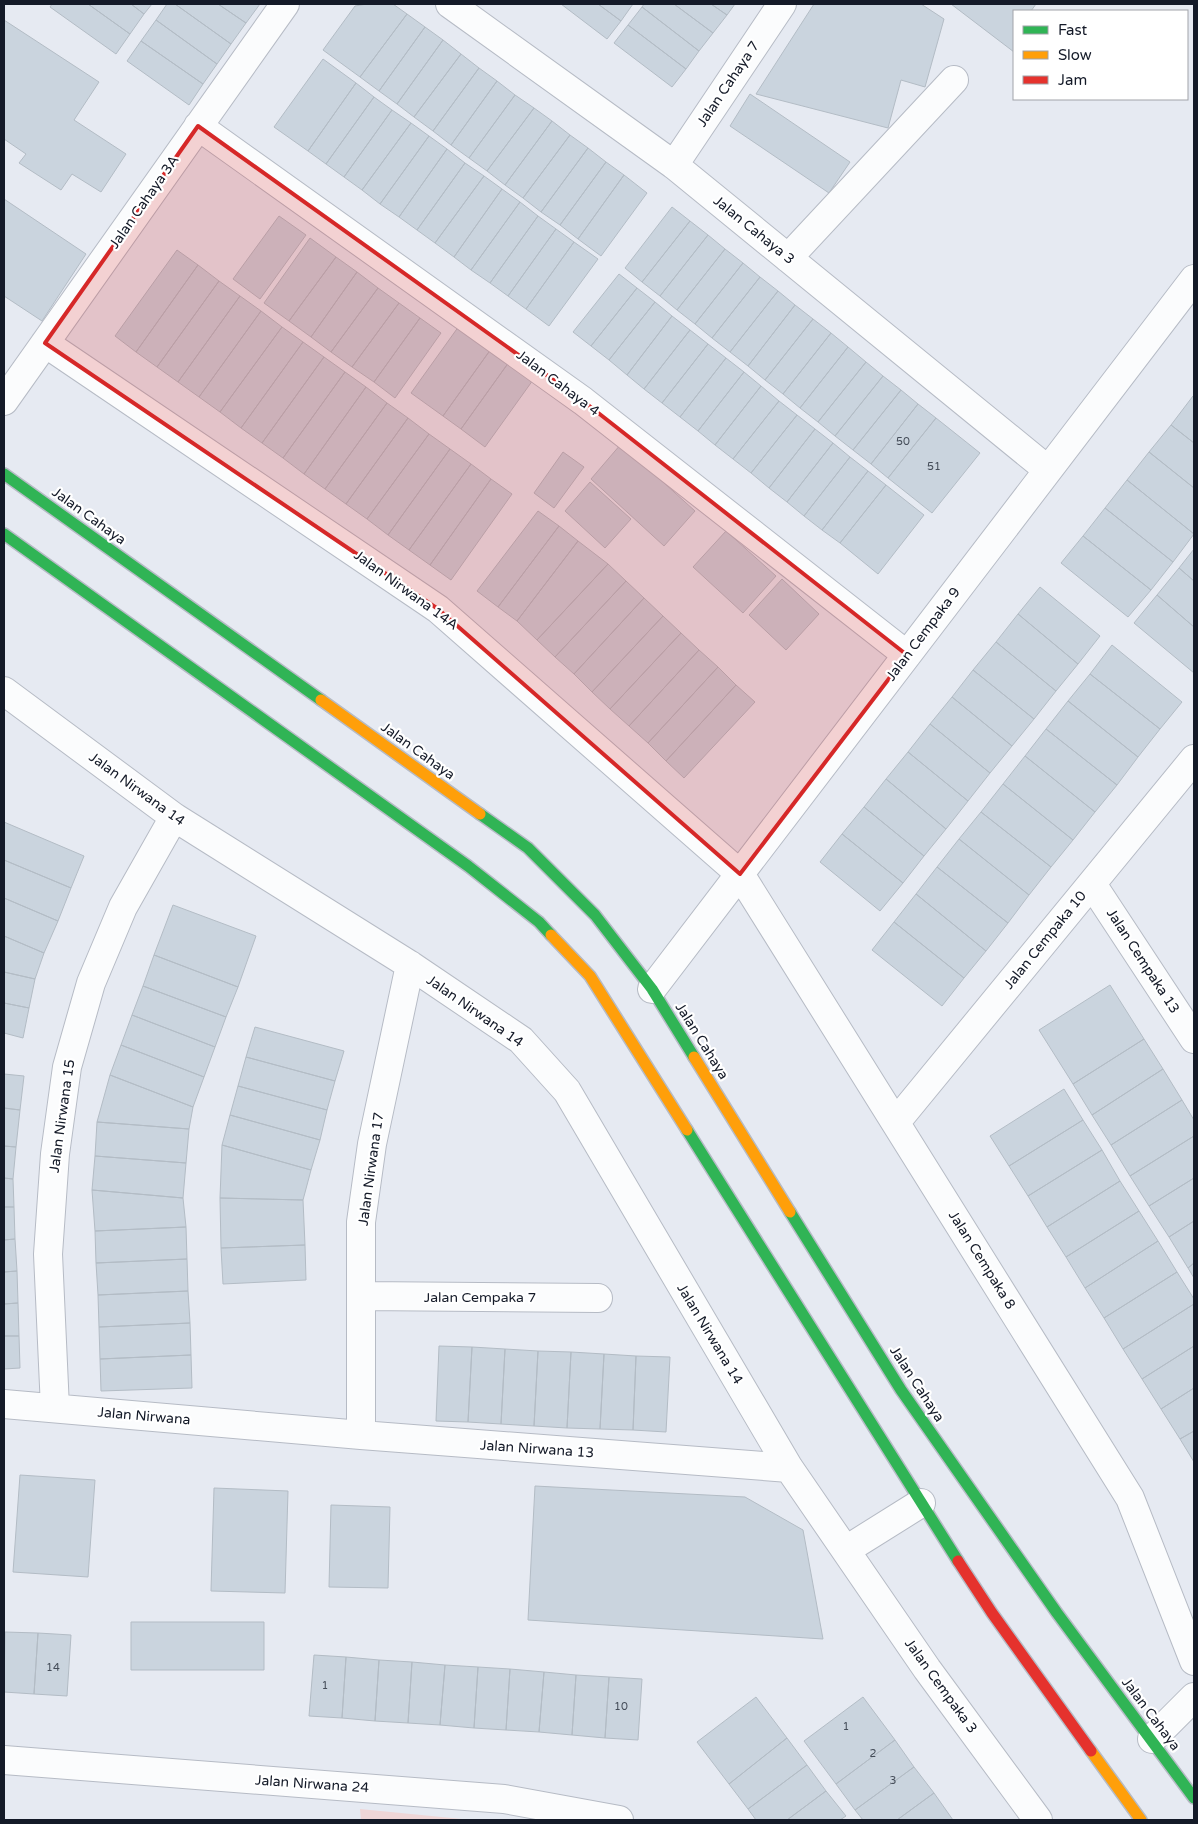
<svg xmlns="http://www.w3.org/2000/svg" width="1198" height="1824" viewBox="0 0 1198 1824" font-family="'Varela Round',sans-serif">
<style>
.green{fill:#efd6d7}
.building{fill:#cad4de;stroke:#b3bcc5}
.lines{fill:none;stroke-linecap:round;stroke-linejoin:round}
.street-casing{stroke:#b6bbc5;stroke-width:30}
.fast-casing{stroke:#b6bbc5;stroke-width:14}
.slow-casing{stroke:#b6bbc5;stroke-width:14}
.jam-casing{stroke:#b6bbc5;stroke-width:14}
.street{stroke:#fbfcfd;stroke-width:28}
.fast{stroke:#30b455;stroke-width:11}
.slow{stroke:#ff9f0a;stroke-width:11}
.jam{stroke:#e5322d;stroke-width:11}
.marked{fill:#d62828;fill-opacity:0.2;stroke:#d62828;stroke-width:4;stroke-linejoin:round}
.labels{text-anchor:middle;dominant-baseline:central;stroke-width:4.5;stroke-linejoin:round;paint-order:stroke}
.number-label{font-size:11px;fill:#444c58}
.street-label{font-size:14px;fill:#141a28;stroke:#fff}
</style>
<rect width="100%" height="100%" fill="#e6eaf2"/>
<!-- green -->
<path class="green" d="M360,1809l112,11h-111z"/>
<!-- building -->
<path class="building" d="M52,4h36l42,30 -14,20 -66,-47z
M88,4h43l13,10 -14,20z
M131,4h21l-8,10z
M167,4h8l56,40 -14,20 -61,-44z
M175,4h43l28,19 -15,21z
M218,4h42l-14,19z
M367,4h26l14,10 -47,63 -37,-27 32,-44z
M561,4h37l23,17 -14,18z
M598,4h35l-12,17z
M644,4h30l39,29 -14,18 -57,-44z
M674,4h37l16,11 -14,18z
M711,4h24l-8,11z
M814,4h107l23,15 -19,68 -24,-7 -13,48 -132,-34z
M951,4h85l-5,7h-17v41z
M642,7l57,44 -13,18 -58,-44z
M407,14l18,13 -46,64 -19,-14z
M4,20l95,62 -25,38 52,34 -25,38 -29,-18 -11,16 -42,-27 7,-9 -22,-15z
M156,20l61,44 -14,20 -62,-43z
M628,25l58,44 -14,18 -58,-44z
M425,27l18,13 -46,64 -18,-13z
M443,40l18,14 -47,63 -17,-13z
M141,41l62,43 -14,21 -62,-44z
M461,54l18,14 -46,63 -19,-14z
M323,59l33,24 -48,68 -34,-24z
M479,68l18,13 -46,64 -18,-14z
M497,81l18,14 -46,63 -18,-13z
M356,83l18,14 -48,67 -18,-13z
M750,94l100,68 -21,31 -99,-67z
M515,95l19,13 -47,63 -18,-13z
M374,97l18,13 -48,67 -18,-13z
M534,108l18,13 -47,64 -18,-14z
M392,110l19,13 -49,67 -18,-13z
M552,121l18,14 -47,63 -18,-13z
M411,123l18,13 -49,68 -18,-14z
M570,135l18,13 -47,64 -18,-14z
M429,136l18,13 -48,68 -19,-13z
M588,148l18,14 -46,63 -19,-13z
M447,149l18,14 -48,67 -18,-13z
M606,162l18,13 -46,64 -18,-14z
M465,163l19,13 -49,67 -18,-13z
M624,175l23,18 -46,63 -23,-17z
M484,176l18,13 -48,68 -19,-14z
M502,189l18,13 -49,68 -17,-13z
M4,199l82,55 -44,67 -38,-25z
M520,202l18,14 -48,67 -19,-13z
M672,207l18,14 -48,61 -17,-14z
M279,216l27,19 -46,64 -27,-20z
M538,216l18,13 -48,67 -18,-13z
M690,221l18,14 -48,61 -18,-14z
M556,229l18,13 -48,67 -18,-13z
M708,235l17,14 -48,61 -17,-14z
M310,238l26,19 -47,64 -25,-18z
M574,242l24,17 -49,67 -23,-17z
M725,249l18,14 -48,61 -18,-14z
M177,250l21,15 -62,87 -21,-16z
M336,257l21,15 -46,65 -22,-16z
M743,263l17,14 -48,61 -17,-14z
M198,265l21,16 -62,86 -21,-15z
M357,272l21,16 -47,64 -20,-15z
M619,274l18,14 -46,58 -18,-14z
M760,277l18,14 -48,61 -18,-14z
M219,281l21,15 -62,86 -21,-15z
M378,288l21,15 -47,64 -21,-15z
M637,288l18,14 -46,58 -18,-14z
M778,291l17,14 -47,61 -18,-14z
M240,296l21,15 -62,86 -21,-15z
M655,302l17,14 -45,59 -18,-15z
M399,303l21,15 -46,64 -22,-15z
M795,305l18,14 -48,61 -17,-14z
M261,311l21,16 -62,85 -21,-15z
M672,316l18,14 -46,59 -17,-14z
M420,318l21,15 -46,65 -21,-16z
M813,319l18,14 -48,61 -18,-14z
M459,326l32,23 -48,67 -32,-23z
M282,327l21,15 -62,86 -21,-16z
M690,330l18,14 -46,59 -18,-14z
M831,333l17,14 -48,61 -17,-14z
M303,342l21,15 -62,86 -21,-15z
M708,344l18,14 -46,59 -18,-14z
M848,347l18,15 -48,60 -18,-14z
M491,349l18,13 -48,67 -18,-13z
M324,357l21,15 -62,86 -21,-15z
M726,358l18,14 -46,59 -18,-14z
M509,362l24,18 -48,67 -24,-18z
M866,362l17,14 -48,60 -17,-14z
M345,372l21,15 -62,87 -21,-16z
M744,372l17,14 -46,59 -17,-14z
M883,376l18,14 -48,60 -18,-14z
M761,386l18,15 -46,58 -18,-14z
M366,387l21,16 -62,86 -21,-15z
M901,390l17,14 -47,60 -18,-14z
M1193,396l1,1v46l-23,-18z
M779,401l18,14 -46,58 -18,-14z
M387,403l21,15 -62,86 -21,-15z
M918,404l18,14 -48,60 -17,-14z
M797,415l18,14 -46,59 -18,-15z
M408,418l21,16 -62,85 -21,-15z
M936,418l44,35 -48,60 -44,-35z
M1171,425l23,18v45l-45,-36z
M815,429l18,14 -46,59 -18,-14z
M429,434l21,15 -62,86 -21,-16z
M833,443l17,14 -46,59 -17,-14z
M621,444l74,67 -31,35 -73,-67z
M450,449l21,15 -62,86 -21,-15z
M563,452l21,15 -30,41 -20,-15z
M1149,452l45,36v46l-67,-54z
M850,457l18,14 -46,59 -18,-14z
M471,464l20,15 -61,86 -21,-15z
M868,471l18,14 -46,58 -18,-13z
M491,479l21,15 -61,86 -21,-15z
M1127,480l67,54 -21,28 -68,-54z
M590,482l41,37 -26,29 -40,-37z
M886,485l38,30 -46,59 -38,-31z
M1105,508l68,54 -22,28 -68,-54z
M538,511l21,15 -61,81 -21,-16z
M559,526l19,15 -61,80 -19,-14z
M726,531l50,45 -33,37 -50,-46z
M1083,536l68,54 -23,27 -67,-54z
M578,541l30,23 -71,76 -20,-19z
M1194,549v32l-15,-13z
M608,564l18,17 -71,76 -18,-17z
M1179,568l15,13v46l-37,-32z
M782,579l37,35 -33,36 -37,-35z
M626,581l18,17 -70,76 -19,-17z
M1040,587l60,49 -22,28 -60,-50z
M1157,595l37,32v46l-60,-50z
M644,598l19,18 -71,76 -18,-18z
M1018,614l60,50 -22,27 -60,-49z
M663,616l18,17 -71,76 -18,-17z
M681,633l18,17 -70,76 -19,-17z
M996,642l60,49 -22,28 -61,-49z
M1112,645l70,57 -22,27 -70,-55z
M699,650l19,17 -70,76 -19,-17z
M718,667l18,18 -70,76 -18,-18z
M973,670l61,49 -22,27 -60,-49z
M1090,674l70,55 -22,28 -70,-56z
M736,685l19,17 -71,76 -18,-17z
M952,697l60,49 -22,27 -60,-49z
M1068,701l70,56 -21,28 -71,-56z
M930,724l60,49 -22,28 -60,-49z
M1046,729l71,56 -22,27 -70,-56z
M908,752l60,49 -22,28 -60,-50z
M1025,756l70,56 -22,28 -70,-56z
M886,779l60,50 -22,27 -60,-49z
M1003,784l70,56 -22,27 -70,-55z
M864,807l60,49 -21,27 -61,-49z
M981,812l70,55 -22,28 -70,-56z
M4,822l80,34 -13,32 -67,-28z
M842,834l61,49 -23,28 -60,-49z
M959,839l70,56 -21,28 -71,-56z
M4,860l67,28 -13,33 -54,-23z
M937,867l71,56 -22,28 -70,-57z
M916,894l70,57 -22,27 -70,-56z
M4,898l54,23 -14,32 -40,-17z
M173,905l83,31 -18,51 -84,-32z
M894,922l70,56 -22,28 -70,-56z
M4,936l40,17 -9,26 -31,-7z
M154,955l84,32 -12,30 -83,-31z
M4,972l31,7 -6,29 -25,-5z
M1110,985l34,54 -71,45 -34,-54z
M143,986l83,31 -11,30 -83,-32z
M4,1003l25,5 -6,30 -19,-5z
M132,1015l83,32 -11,30 -83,-32z
M255,1027l89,24 -9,30 -89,-24z
M1144,1039l19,30 -71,46 -19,-31z
M121,1045l83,32 -11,30 -83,-32z
M246,1057l89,24 -8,29 -89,-24z
M1163,1069l19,31 -71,45 -19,-30z
M4,1074l20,2 -4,34 -16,-2z
M110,1075l83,32 -4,22 -92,-7z
M238,1086l89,24 -7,30 -90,-25z
M1064,1089l19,31 -74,46 -19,-30z
M1182,1100l12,20v16l-64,40 -19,-31z
M4,1108l16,2 -4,37 -12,-1z
M230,1115l90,25 -9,30 -89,-25z
M1083,1120l19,30 -74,46 -19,-30z
M97,1122l92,7 -3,34 -91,-7z
M1194,1136v42l-45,28 -19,-30z
M222,1145l89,25 -8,30 -83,-2z
M4,1146l12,1 -3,32 -9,-1z
M1102,1150l18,31 -73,46 -19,-31z
M95,1156l91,7 -3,35 -91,-8z
M4,1178l9,1 1,28h-10z
M1194,1178v43l-25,16 -20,-31z
M1120,1181l19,30 -73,46 -19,-30z
M92,1190l91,8 3,29 -91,4z
M220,1198l83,2 2,45 -84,3z
M4,1207h10l1,32 -11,1z
M1139,1211l19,30 -73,47 -19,-31z
M1194,1221v42l-6,5 -19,-31z
M186,1227l1,32 -91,4 -1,-32z
M15,1239l2,32 -13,1v-32z
M1158,1241l19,31 -73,46 -19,-30z
M305,1245l1,35 -83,4 -2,-36z
M187,1259l1,32 -90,4 -2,-32z
M1194,1263v15l-6,-10z
M17,1271l1,32 -14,1v-32z
M1177,1272l17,27v5l-71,45 -19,-31z
M188,1291l2,32 -91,4 -1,-32z
M18,1303l1,33h-15v-32z
M1194,1304v42l-52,33 -19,-30z
M190,1323l1,32 -91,4 -1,-32z
M4,1336h15l1,32 -16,1z
M439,1346l33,1 -4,75 -32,-1z
M1194,1346v42l-33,21 -19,-30z
M472,1347l33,2 -4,75 -33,-2z
M505,1349l33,2 -4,75 -33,-2z
M538,1351l33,1 -4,76 -33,-2z
M571,1352l33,2 -4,75 -33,-1z
M604,1354l32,2 -3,74 -33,-1z
M191,1355l1,33 -91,3 -1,-32z
M636,1356l34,1 -4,75 -33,-2z
M1194,1388v43l-14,8 -19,-30z
M1194,1431v31l-14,-23z
M20,1475l75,5 -7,97 -75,-5z
M535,1486l210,11 58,33 20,109 -295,-19z
M214,1488l74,3 -3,102 -74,-2z
M331,1505l59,2 -2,81 -59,-1z
M131,1622h133v48h-133z
M5,1632l33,1 -4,61 -30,-2z
M38,1633l33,2 -4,61 -33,-2z
M314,1655l32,2 -4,61 -33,-2z
M346,1657l33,3 -4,61 -33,-3z
M379,1660l33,2 -4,61 -33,-2z
M412,1662l33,3 -5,60 -32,-2z
M445,1665l33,2 -4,61 -34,-3z
M478,1667l32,2 -4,61 -32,-2z
M510,1669l34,3 -5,60 -33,-2z
M544,1672l32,3 -4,60 -33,-3z
M576,1675l33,2 -4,61 -33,-3z
M609,1677l33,2 -4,61 -33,-2z
M756,1697l31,41 -58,46 -32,-42z
M863,1697l32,43 -59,44 -32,-43z
M787,1738l20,27 -59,44 -19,-25z
M895,1740l19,27 -59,43 -19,-26z
M807,1765l19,26 -39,29h-31l-8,-11z
M914,1767l20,26 -37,27h-34l-8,-10z
M826,1791l20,25 -6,4h-53z
M934,1793l19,27h-56z"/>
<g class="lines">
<defs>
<path id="street" d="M450,4l224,161 374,305
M198,126l385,275 324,254
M674,165l108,-161
M788,258l166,-178
M45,343l393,266 302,265 390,624 64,163
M4,401l281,-397
M4,691l170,126 236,148 111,75 46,51 222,377 138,201 111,151
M1092,884l102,155
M652,989l542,-710
M896,1122l298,-363
M362,1296l236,2
M4,1404l357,31 428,33
M55,1408l-7,-154 7,-100 12,-87 24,-84 32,-76 51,-90
M361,1435v-213l11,-78 38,-179
M846,1550l75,-47
M1152,1739l42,-42
M4,1760l500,39 115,21"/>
<path id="fast" d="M4,474l317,226
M4,534l464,332 71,56 12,13
M480,814l48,34 67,67 57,74 42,68
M687,1130l271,431
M790,1212l111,178 156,223 137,185"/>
<path id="slow" d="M321,700l159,114
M551,935l39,41 97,154
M694,1057l96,155
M1091,1751l50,69"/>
<path id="jam" d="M958,1561l34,52 99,138"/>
</defs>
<!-- street casing -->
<use href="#street" class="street-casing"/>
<!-- fast casing -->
<use href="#fast" class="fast-casing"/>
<!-- slow casing -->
<use href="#slow" class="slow-casing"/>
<!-- jam casing -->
<use href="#jam" class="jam-casing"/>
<!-- street -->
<use href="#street" class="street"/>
<!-- fast -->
<use href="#fast" class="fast"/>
<!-- slow -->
<use href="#slow" class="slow"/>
<!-- jam -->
<use href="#jam" class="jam"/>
</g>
<!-- marked area -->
<path class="marked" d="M198,126l385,275 324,254 -167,219 -302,-265 -393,-266z"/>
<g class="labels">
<!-- number labels -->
<g class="number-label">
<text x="903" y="441">50</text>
<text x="934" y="466">51</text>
<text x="53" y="1667">14</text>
<text x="325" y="1685">1</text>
<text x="621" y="1706">10</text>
<text x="846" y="1726">1</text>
<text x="873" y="1753">2</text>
<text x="893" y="1780">3</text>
</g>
<!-- street labels -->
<g class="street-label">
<text transform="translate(728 84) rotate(-56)">Jalan Cahaya 7</text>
<text transform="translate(144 202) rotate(-55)">Jalan Cahaya 3A</text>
<text transform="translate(754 230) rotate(39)">Jalan Cahaya 3</text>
<text transform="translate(558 383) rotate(37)">Jalan Cahaya 4</text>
<text transform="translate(89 516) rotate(36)">Jalan Cahaya</text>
<text transform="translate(406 590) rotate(36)">Jalan Nirwana 14A</text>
<text transform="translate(923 634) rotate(-53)">Jalan Cempaka 9</text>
<text transform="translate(418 751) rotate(36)">Jalan Cahaya</text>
<text transform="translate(137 789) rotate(36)">Jalan Nirwana 14</text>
<text transform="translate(1045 940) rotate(-51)">Jalan Cempaka 10</text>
<text transform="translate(1143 961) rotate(57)">Jalan Cempaka 13</text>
<text transform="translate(475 1011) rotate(35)">Jalan Nirwana 14</text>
<text transform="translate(702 1041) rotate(58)">Jalan Cahaya</text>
<text transform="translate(62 1116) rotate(-82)">Jalan Nirwana 15</text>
<text transform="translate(371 1169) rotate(-82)">Jalan Nirwana 17</text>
<text transform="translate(982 1260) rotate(58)">Jalan Cempaka 8</text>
<text x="480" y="1297">Jalan Cempaka 7</text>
<text transform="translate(710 1334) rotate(59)">Jalan Nirwana 14</text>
<text transform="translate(917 1384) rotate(57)">Jalan Cahaya</text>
<text transform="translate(144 1416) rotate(5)">Jalan Nirwana</text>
<text transform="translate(537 1449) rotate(4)">Jalan Nirwana 13</text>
<text transform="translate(941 1686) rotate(54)">Jalan Cempaka 3</text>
<text transform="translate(1151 1714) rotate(53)">Jalan Cahaya</text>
<text transform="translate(312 1784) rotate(4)">Jalan Nirwana 24</text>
</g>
</g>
<!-- border -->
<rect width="1198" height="1824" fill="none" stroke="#141a28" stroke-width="10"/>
<!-- legend -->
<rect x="1013" y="10" width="175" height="90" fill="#ffffff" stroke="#a1a3a9"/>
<rect x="1023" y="26" width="25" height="8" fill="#30b455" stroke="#a1a3a9"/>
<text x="1058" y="35" font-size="15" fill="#141a28">Fast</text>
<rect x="1023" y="51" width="25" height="8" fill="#ff9f0a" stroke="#a1a3a9"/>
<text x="1058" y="60" font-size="15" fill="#141a28">Slow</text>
<rect x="1023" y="76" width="25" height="8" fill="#e5322d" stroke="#a1a3a9"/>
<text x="1058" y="85" font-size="15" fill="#141a28">Jam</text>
</svg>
